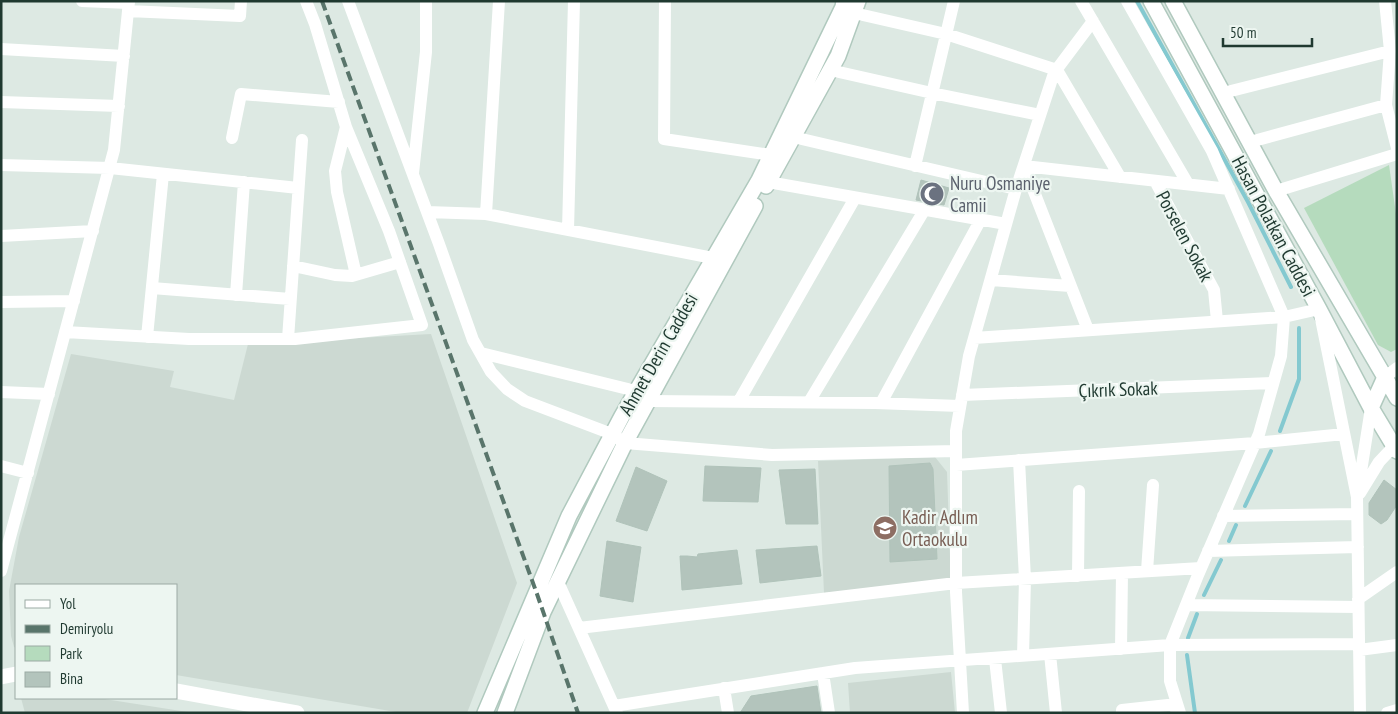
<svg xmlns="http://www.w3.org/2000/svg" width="1398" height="714" viewBox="0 0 1398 714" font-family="'PT Sans Narrow',sans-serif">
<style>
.built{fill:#ccd9d2}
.green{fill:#b5dbbd}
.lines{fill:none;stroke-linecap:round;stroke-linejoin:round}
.stream{stroke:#84c9d0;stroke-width:4}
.building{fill:#b3c4bc;stroke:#b0c3ba}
.secondary-casing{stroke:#b0c9be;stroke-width:18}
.minor{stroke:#fff;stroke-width:12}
.tertiary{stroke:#fff;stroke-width:15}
.secondary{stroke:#fff;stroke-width:15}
.rail{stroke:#59756b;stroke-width:4;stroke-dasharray:10 5;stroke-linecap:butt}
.labels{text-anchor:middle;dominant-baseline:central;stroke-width:4.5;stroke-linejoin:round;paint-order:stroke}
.worship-label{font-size:19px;fill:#5b616d;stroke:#edf6f1;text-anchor:start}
.street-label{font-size:19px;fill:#1f3930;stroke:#edf6f1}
.education-label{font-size:19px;fill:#785e54;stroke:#edf6f1;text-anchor:start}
</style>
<rect width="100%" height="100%" fill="#dde9e3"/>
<!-- built -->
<path class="built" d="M431,334l86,249 -50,130h-65l-226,-38v-90h-160v63l-2,-1 -3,-11 -2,-45 10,-54 52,-183 103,17 -4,16 64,13 14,-56z
M935,457l12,15 4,112 -127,9 -6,-132z
M951,672l4,41h-105l-2,-30z
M21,698h77l96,15h-169z"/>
<!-- green -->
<path class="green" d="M1389,165l8,56v128l-6,3 -13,-7 -74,-137z"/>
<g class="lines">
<!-- stream -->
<path class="stream" d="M1137,1l111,201 43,85
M1280,431l19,-52v-51
M1245,506l26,-55
M1229,541l7,-16
M1204,595l17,-35
M1188,638l9,-24
M1187,655l8,58"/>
</g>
<!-- building -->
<path class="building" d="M921,180l28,8 -5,17 -28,-5z
M930,463l3,6 4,90 -47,3 -1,-96z
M705,466l56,2 -3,34 -55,-1z
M636,467l31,14 -20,50 -31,-10z
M815,469l3,55h-32l-7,-54z
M1384,480l13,10v15l-10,15 -6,4 -12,-9v-12z
M607,541l34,6 -8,55 -33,-6z
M817,546l4,30 -61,7 -4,-33z
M737,550l5,34 -60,6 -2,-34h7l10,1 1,-3z
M817,686l4,27h-81l11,-17z"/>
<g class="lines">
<defs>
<path id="secondary" d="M1151,1l168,308 52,99 26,43
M1173,1l103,190 121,207
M766,186l72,-130 20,-55
M1371,408l14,-31
M485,713l84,-197 53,-100 137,-236 84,-173 1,-6
M505,713l38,-101 82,-169 130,-237"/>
</defs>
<!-- secondary casing -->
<use href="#secondary" class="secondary-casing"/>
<!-- minor -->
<path class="minor" d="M82,1l47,2
M348,1l91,243 34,96 18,32 16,17 18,12 87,33 13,9 147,12 184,-4
M665,1l-1,138 107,16
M1081,1l107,183
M1127,1l85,150 72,166 -3,39 -22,78 -61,141 -28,70v36l10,32
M1385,1l5,50 -4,54 11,43
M128,11l112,5 1,-15
M854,13l92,21 111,36 63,107
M1,49l123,7
M830,70l102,23 108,22
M1223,93l167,-42
M1,102l118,4
M346,127l-11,44 2,21 19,83
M793,137l223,52
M232,138l9,-44 98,8
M1250,142l136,-37
M1,165l109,3 188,20
M915,166l39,-165
M413,173l13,-121v-51
M1155,181l59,109 3,31
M768,182l238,42
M1276,191l121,-37
M427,212l59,2 227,44
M486,214l13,-213
M568,230l6,-229
M1,236l92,-5
M293,266l42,9 17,1 48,-14
M991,280l79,6
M152,288l138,11
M236,295l8,-113
M1,302l73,-1
M1088,330l-64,-164 205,23
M65,332l124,7h106l127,-14 -33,-94 -43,-104 -31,-103 -9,-23
M147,337l16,-163
M974,338l310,-21 35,-8 38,188
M288,339l14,-199
M481,353l155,38
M1385,377l12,-9
M1,392l48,2
M962,395l311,-12
M648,401l227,2 85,3
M739,401l116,-203
M809,402l116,-193
M881,403l100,-184
M1019,460l6,119 -2,77
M956,465l299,-22 89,-9
M1,466l27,7
M1360,493l19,-31 15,-16
M1223,516l134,-2
M1208,551l150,-4
M1,571l113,-421 15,-149
M1147,571l6,-86
M1078,576l1,-85
M558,582l59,131
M1358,599l39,-27
M1186,605l172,2
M579,628l377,-45 245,-15
M1121,649l1,-76
M1359,650l38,-5
M1050,654l6,59
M995,659l6,54
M823,673l6,40
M724,688l4,25
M614,706l241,-38 315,-23 189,-1
M963,713l-7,-121v-161l13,-75 47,-167 38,-116 39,-52
M1122,713v-3l55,-6 -1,6
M1360,713l-3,-216 14,-89
M1387,713l10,-3"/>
<!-- tertiary -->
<path class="tertiary" d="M1,677l15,-3
M176,691l121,22"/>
<!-- secondary -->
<use href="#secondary" class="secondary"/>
<!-- rail -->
<path class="rail" d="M322,1l215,593 41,119"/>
</g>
<!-- icons -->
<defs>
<symbol id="mosque-disc" viewBox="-11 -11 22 22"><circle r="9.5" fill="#6b7280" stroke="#edf6f1"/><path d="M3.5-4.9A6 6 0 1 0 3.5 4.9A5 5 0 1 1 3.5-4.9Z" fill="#fff"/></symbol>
<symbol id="school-disc" viewBox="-11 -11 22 22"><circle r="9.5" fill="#8d6e63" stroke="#edf6f1"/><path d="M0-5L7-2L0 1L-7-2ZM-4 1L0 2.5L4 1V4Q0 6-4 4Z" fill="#fff"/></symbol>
</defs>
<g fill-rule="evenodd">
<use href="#mosque-disc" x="918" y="180" width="28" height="28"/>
<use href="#school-disc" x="871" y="514" width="28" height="28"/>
</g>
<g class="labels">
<!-- worship labels -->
<g class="worship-label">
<text x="950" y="183">Nuru Osmaniye<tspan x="950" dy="22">Camii</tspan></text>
</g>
<!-- street labels -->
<g class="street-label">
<text transform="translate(1274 226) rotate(62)">Hasan Polatkan Caddesi</text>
<text transform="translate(1185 236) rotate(62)">Porselen Sokak</text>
<text transform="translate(658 354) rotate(-60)">Ahmet Derin Caddesi</text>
<text transform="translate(1118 389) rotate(-2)">Çıkrık Sokak</text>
</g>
<!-- education labels -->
<g class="education-label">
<text x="902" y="517">Kadir Adlım<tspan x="902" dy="22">Ortaokulu</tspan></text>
</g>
</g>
<!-- border -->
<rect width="1398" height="714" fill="none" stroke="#1f3930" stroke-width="5"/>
<!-- legend -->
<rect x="15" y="584" width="162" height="115" fill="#edf6f1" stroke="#9baaa4"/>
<rect x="25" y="600" width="25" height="8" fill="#ffffff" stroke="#9baaa4"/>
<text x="60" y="609" font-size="15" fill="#1f3930">Yol</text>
<rect x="25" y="625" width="25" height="8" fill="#59756b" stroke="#9baaa4"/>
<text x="60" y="634" font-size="15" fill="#1f3930">Demiryolu</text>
<rect x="25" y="646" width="25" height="15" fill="#b5dbbd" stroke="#9baaa4"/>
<text x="60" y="659" font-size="15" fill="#1f3930">Park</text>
<rect x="25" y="672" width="25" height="15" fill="#b3c4bc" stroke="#9baaa4"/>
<text x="60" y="684" font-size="15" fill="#1f3930">Bina</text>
<!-- scale -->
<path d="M1223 38v8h89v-8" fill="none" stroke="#1f3930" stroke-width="2.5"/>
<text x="1230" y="38" font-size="15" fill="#1f3930" stroke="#edf6f1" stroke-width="4" paint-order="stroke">50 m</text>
</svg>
